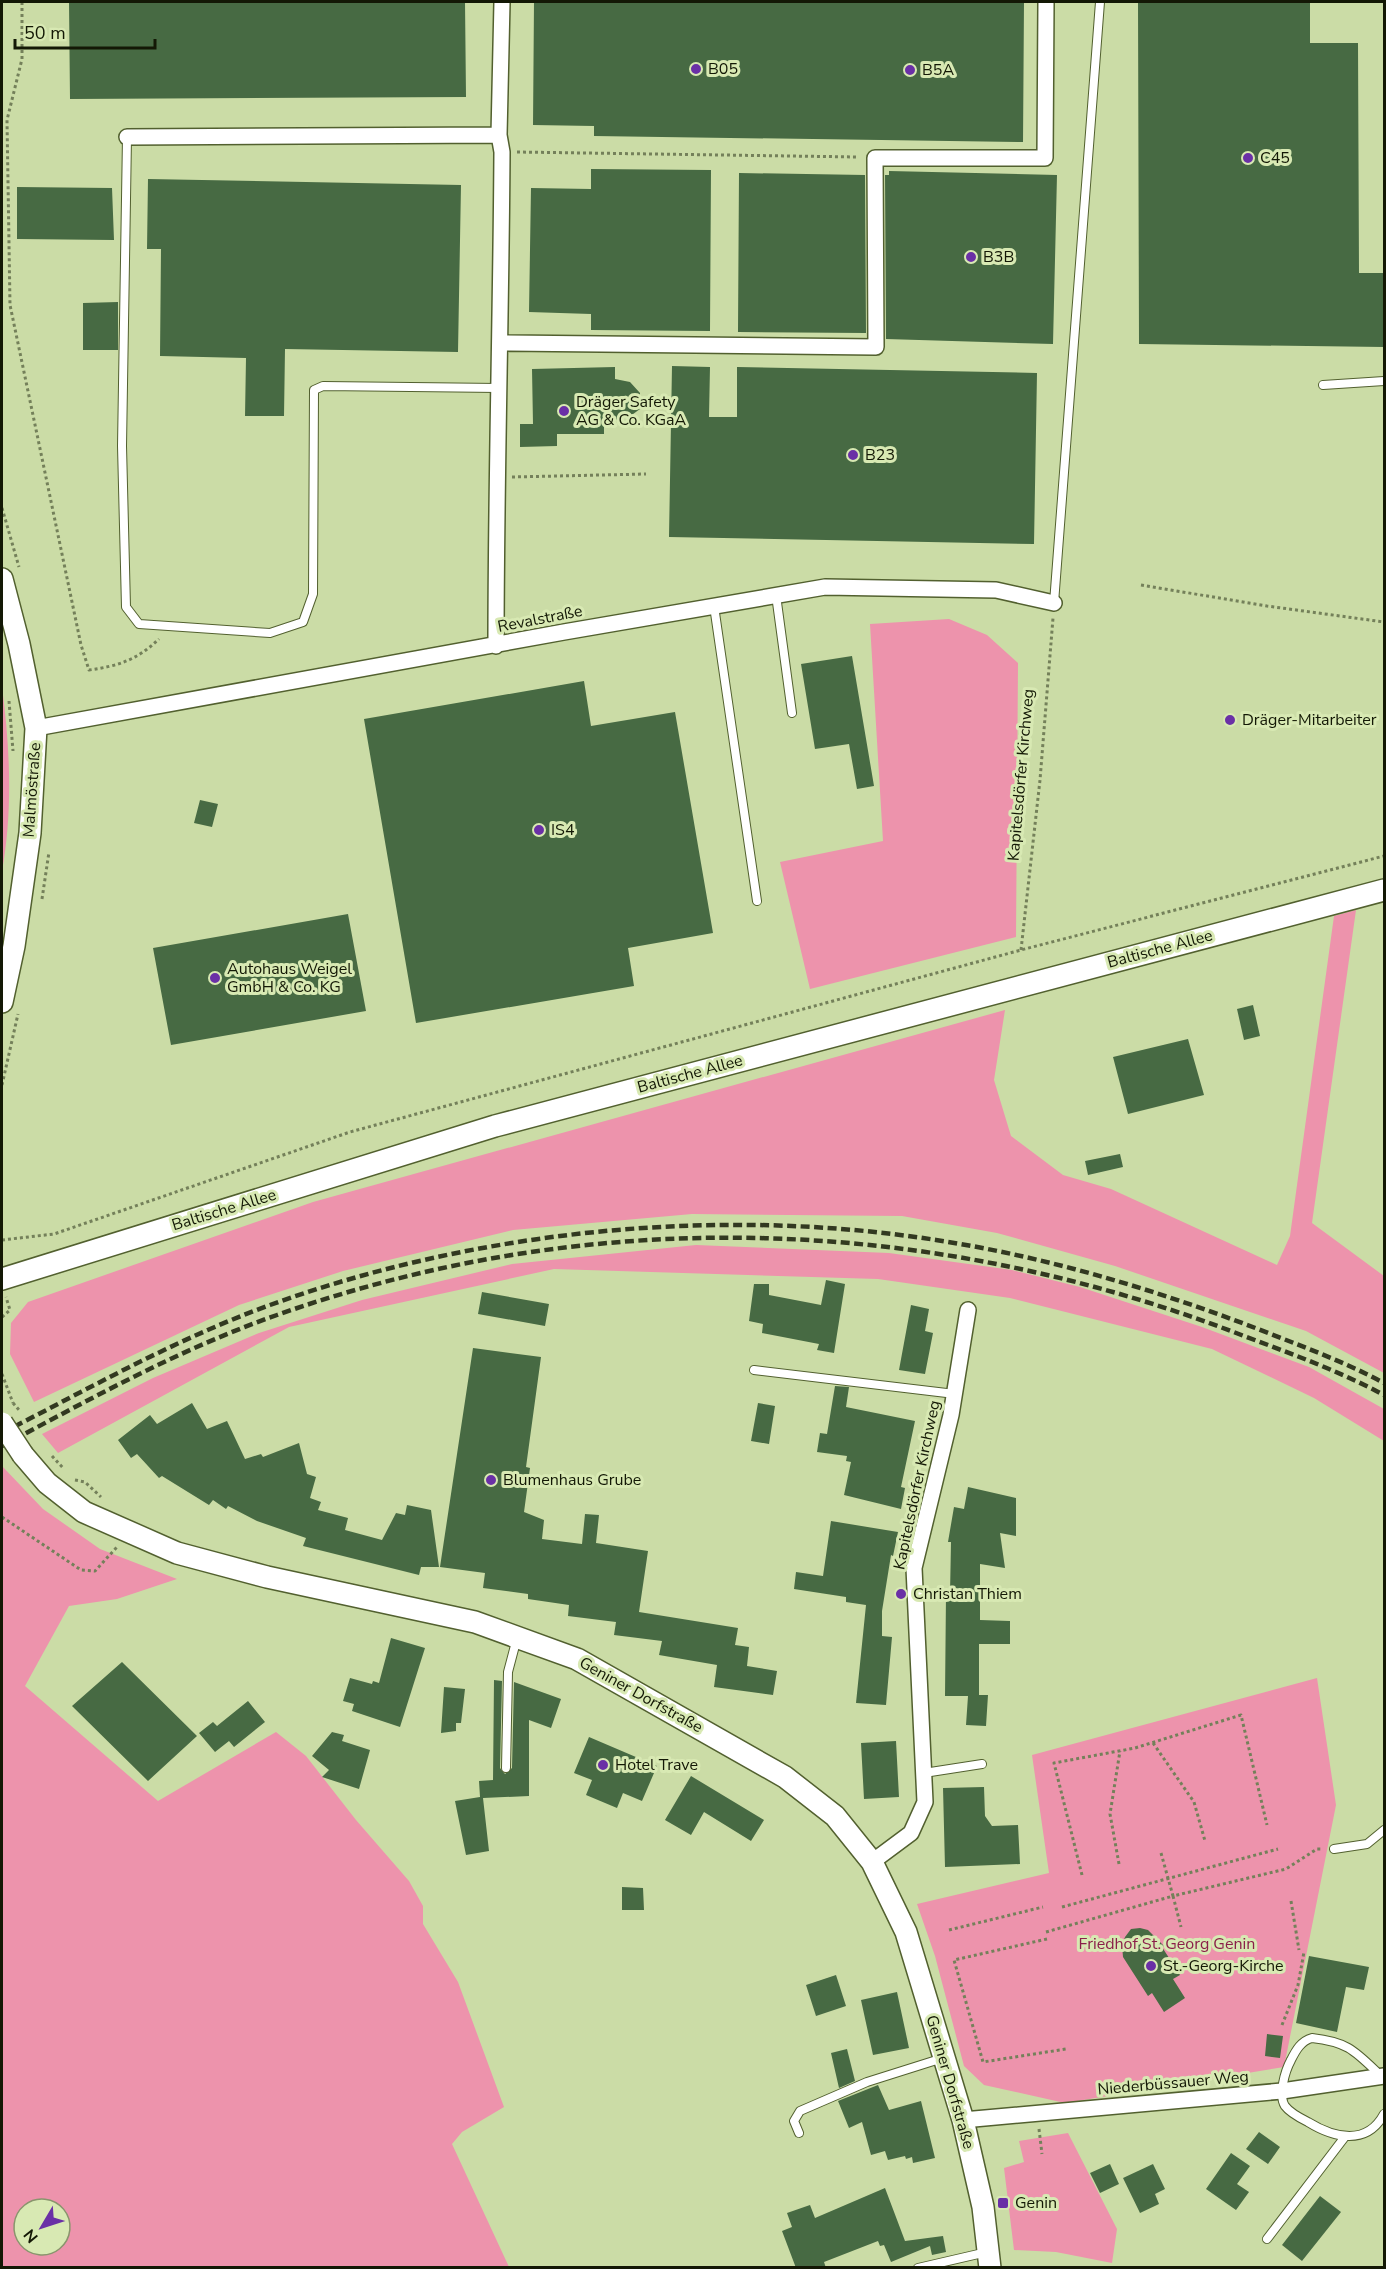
<svg xmlns="http://www.w3.org/2000/svg" width="1386" height="2269" viewBox="0 0 1386 2269" font-family="'Nunito Sans',sans-serif">
<style>
.green{fill:#ed93ac;fill-rule:evenodd}
.building{fill:#476a43}
.lines{fill:none;stroke-linecap:round;stroke-linejoin:round}
.lane-casing{stroke:#52602f;stroke-width:10}
.street-casing{stroke:#52602f;stroke-width:18}
.secondary-casing{stroke:#52602f;stroke-width:24}
.path{stroke:#74805a;stroke-width:3;stroke-dasharray:3 3;stroke-linecap:butt}
.lane{stroke:#fff;stroke-width:8}
.street{stroke:#fff;stroke-width:15}
.secondary{stroke:#fff;stroke-width:21}
.rail{stroke:#323920;stroke-width:4.5;stroke-dasharray:9 4.5;stroke-linecap:butt}
.secondary-bridge-casing{stroke:#52602f;stroke-width:24;stroke-linecap:butt}
.path-bridge{stroke:#74805a;stroke-width:3;stroke-dasharray:3 3;stroke-linecap:butt}
.secondary-bridge{stroke:#fff;stroke-width:21}
.poi-dot{fill:#6a30a6;stroke:#d8e9b3;stroke-width:2}
.labels{text-anchor:middle;dominant-baseline:central;stroke-width:6;stroke-linejoin:round;paint-order:stroke}
.poi-label{font-size:16px;fill:#131805;stroke:#d8e9b3;text-anchor:start}
.street-label{font-size:16px;fill:#131805;stroke:#d8e9b3}
.park-label{font-size:16px;fill:#8a1f49;stroke:#d8e9b3}
</style>
<rect width="100%" height="100%" fill="#cbdca6"/>
<!-- green -->
<path class="green" d="M949,619l38,16 31,28 -2,274 -206,52 -30,-127 103,-21 -13,-217z
M2,687c8,60 11,124 0,184z
M1356,910l-44,313 72,53v97l-78,-42 -191,-65 -118,-33 -95,-17 -210,-2 -179,16 -170,41 -104,34 -205,97 -24,-48 1,-31 17,-21 285,-100 692,-192 -11,70 17,56 52,39 48,14 166,76 13,-29 44,-320z
M696,1245l193,8 123,17 68,17 122,40 107,40 75,42v32l-70,-43 -102,-49 -202,-51 -132,-19 -324,-10 -265,58 -231,126 -16,-19 111,-56 106,-45 103,-33 150,-36z
M2,1466l41,43 57,40 77,30 -60,20 -48,7 -44,80 133,115 118,-69 30,24 50,64 53,61 14,25v18l35,58 46,125 -42,25 -10,12 57,123h-507zM24,2209h36v36h-36z
M1317,1678l19,127 -52,262 -219,36 -81,-18 -20,-19 -29,-110 -18,-52 132,-31 -17,-118z
M1068,2133l49,96 -5,34 -56,-11 -42,-2 -10,-82 20,-6 -5,-21z"/>
<!-- building -->
<path class="building" d="M69,2h396l1,95 -396,2z
M534,2h490l-1,140 -429,-6v-10l-61,-1z
M1138,2h172v41h48l1,230h25v74l-245,-3z
M591,169l120,1 -1,161 -119,-1v-16l-62,-2 2,-124 60,1z
M889,171l168,4 -4,169 -167,-5 -1,-164h4z
M739,173l126,2 1,158 -128,-1z
M148,179l313,6 -3,167 -173,-3 -1,67h-39l1,-58 -86,-2 1,-107h-14z
M17,187l95,1 2,52 -97,-1z
M118,302v48h-35v-47z
M672,366l38,1 -1,50h28v-50l300,6 -3,171 -365,-7z
M615,367v12l15,3 10,11v16l-11,8 -25,5v12h-47v12l-37,1v-23h13l-1,-55z
M852,656l22,130 -17,3 -8,-45 -34,5 -14,-85z
M584,681l7,45 84,-14 38,221 -85,15 6,38 -218,37 -52,-304z
M200,800l18,4 -6,23 -18,-4z
M348,914l18,97 -195,34 -18,-97z
M1253,1005l7,31 -16,4 -7,-31z
M1188,1039l16,56 -76,19 -15,-57z
M1120,1154l3,13 -35,8 -3,-14z
M826,1280l19,4 -11,69 -17,-3 2,-6 -57,-11 1,-9 -14,-3 5,-37h15v11l52,10z
M482,1292l67,12 -4,22 -67,-12z
M911,1305l18,4 -4,22 8,2 -8,41 -26,-4z
M473,1348l68,9 -15,110 4,1 -6,44 20,8 -2,19 40,5 3,-30 14,1 -3,28 52,8 -9,61 99,16 -3,17 14,2 -2,19 30,5 -4,24 -59,-8 3,-22 -58,-10 3,-14 -48,-6 2,-13 -48,-6 1,-11 -41,-6v-5l-45,-6 2,-15 -45,-6z
M835,1386l14,1 -3,20 69,14 -14,66 4,1 -4,21 -57,-14 7,-33 -5,-1 1,-5 -30,-4 3,-19 7,1z
M192,1403l15,26 20,-8 18,38 16,-5 2,3 36,-14 8,31 9,3 -6,21 11,4 -3,8 30,8 -3,12 37,10 14,-27 9,2 2,-10 24,5 8,57h-18l-2,8 -116,-29 3,-8 -49,-17 -29,-15 -2,3 -13,-9 -4,5 -47,-29 -3,2 -22,-24 -6,4 -13,-18 32,-25 7,9z
M758,1403l17,3 -6,38 -18,-3z
M968,1487l48,11v38l-16,-3 5,35 -25,-4v56l30,1v23h-31v51h9l-2,31 -20,-1 2,-29h-23l1,-102h4l1,-52h-3l6,-35 10,2z
M831,1521l67,11 -5,24 -2,-1 -9,56v25l10,1 -6,68 -30,-2 10,-98 -20,-3v-5l-52,-8 2,-17 27,4z
M391,1638l34,10 -25,79 -48,-16 2,-7 -11,-3 7,-23 22,6 1,-3 6,2z
M122,1662l75,74 -49,45 -76,-75z
M494,1680l8,1 -2,87 5,6 7,-6 2,-86 47,17 -10,29 -22,-8v76l-46,2 6,53 -23,4 -11,-54 25,-4 -1,-16 14,-1z
M444,1687l21,2 -4,34h-5v8l-15,2z
M248,1701l17,21 -31,25 -5,-6 -14,11 -16,-19 14,-11 4,4z
M332,1732l12,3 -2,6 28,9 -11,39 -37,-12 7,-7 -17,-14z
M589,1737l68,29 -15,35 -19,-8 -6,15 -31,-13 6,-15 -18,-7z
M896,1741l3,56 -35,2 -3,-56z
M691,1776l73,44 -13,21 -47,-29 -13,23 -26,-15z
M984,1787l1,29 7,10 26,-1 2,39 -75,3 -2,-79z
M622,1887l21,1 1,22h-22z
M1140,1928l8,2 16,16 -2,1 18,28 -7,4 12,19 -21,14 -12,-19 -4,3 -25,-39 -1,-12 3,-8 6,-8z
M1309,1956l60,11 -5,23 -18,-3 -9,45 -41,-9z
M836,1975l10,31 -30,10 -10,-31z
M897,1992l12,56 -36,7 -12,-55z
M1267,2034l16,2 -3,22 -15,-2z
M847,2049l8,32 -16,7 -8,-35z
M878,2085l11,25 32,-9 14,57 -22,5 -1,-6 -6,2 -1,-3 -17,4 -3,-9 -14,4 -9,-33 -13,6 -11,-27z
M1259,2132l21,15 -12,17 -22,-15z
M1231,2153l19,13 -13,18 12,8 -13,18 -30,-21z
M1110,2164l9,20 -19,9 -10,-20z
M1153,2164l12,25 -10,5 4,10 -19,9 -17,-35z
M885,2188l20,53 38,-5 3,16 -14,3 -2,-9 -39,16 -7,-17 -4,1 -2,-5 -54,21 2,6h-30l-14,-37 10,-4 -5,-14 23,-8 5,13z
M1320,2196l21,16 -39,49 -20,-16z"/>
<g class="lines">
<defs>
<path id="lane" d="M127,137l-5,309 4,161 13,17 131,9 33,-11 10,-28 1,-204 9,-4 176,2
M1323,385l61,-4
M776,595l16,118
M1054,603l46,-601
M714,606l43,295
M754,1370l201,24
M506,1768l2,-96 9,-34
M924,1773l58,-9
M1334,1849l33,-5 17,-14
M1380,2075c-25,-24 -32,-33 -68,-37 -11,3 -16,12 -21,22 -6,11 -13,35 -6,46 5,7 15,12 23,16 26,16 59,24 76,-8
M799,2133l-5,-12 6,-10 67,-29 76,-24
M1267,2239l77,-101
M918,2268l69,-16"/>
<path id="street" d="M127,137l372,-2
M501,343l375,4 -1,-189h170l1,-156
M496,646c0,-165 5,-329 6,-494l-3,-17 3,-133
M36,728l528,-96 261,-45 171,3 58,13
M872,1862l39,-29 14,-31 -11,-234 37,-153 17,-105
M963,2120l319,-29 102,-15"/>
<path id="secondary" d="M2,579l17,65 17,84 -6,105 -16,113 -12,56
M2,1279l493,-153 889,-236
M23,1455l24,28 37,29 93,41 90,24 208,45 102,37 208,118 50,39 37,46 34,70 57,188 20,87 7,61"/>
</defs>
<!-- lane casing -->
<use href="#lane" class="lane-casing"/>
<!-- street casing -->
<use href="#street" class="street-casing"/>
<!-- secondary casing -->
<use href="#secondary" class="secondary-casing"/>
<!-- path -->
<path class="path" d="M22,2v57l-15,61 3,185 71,340 8,25c29,-4 48,-10 70,-31
M517,152l341,5
M512,477l134,-3
M2,508l17,59
M1141,585l126,21 117,16
M9,701l4,50
M42,899l7,-47
M1021,950l19,-170 13,-162
M2,1085l16,-71
M2,1240l52,-6 296,-102 671,-182 363,-94
M2,1317l8,-7 -4,-13
M2,1374l11,29
M52,1456l12,13
M75,1480l10,2 16,15
M2,1517l79,53 14,1 22,-24
M1153,1743l41,59 11,39
M1161,1853l12,43 113,-27 31,-20h6
M1119,1864l-9,-50 10,-63
M1082,1875l-28,-112 81,-15 106,-33 26,110
M1291,1901l8,49
M1062,1907l216,-58
M949,1930l94,-23
M1046,1932l127,-36 8,31
M1047,1939l-93,21 29,102 83,-13
M1282,2025l16,-40 6,-33
M1039,2129l3,25"/>
<!-- lane -->
<use href="#lane" class="lane"/>
<!-- street -->
<use href="#street" class="street"/>
<!-- secondary -->
<use href="#secondary" class="secondary"/>
<!-- rail -->
<path class="rail" d="M2,1433c90,-46 172,-93 268,-128 207,-75 449,-99 666,-65 111,17 217,49 322,89 43,17 85,32 126,54
M2,1446c90,-48 178,-97 275,-131 317,-112 655,-100 967,21 48,18 95,35 140,59"/>
<defs>
<path id="secondary-bridge" d="M2,1423l21,32"/>
</defs>
<!-- secondary-bridge casing -->
<use href="#secondary-bridge" class="secondary-bridge-casing"/>
<!-- path-bridge -->
<path class="path-bridge" d="M13,1403l6,7"/>
<!-- secondary-bridge -->
<use href="#secondary-bridge" class="secondary-bridge"/>
</g>
<!-- markers -->
<g class="poi-dot">
<circle cx="696" cy="69" r="6"/>
<circle cx="910" cy="70" r="6"/>
<circle cx="1248" cy="158" r="6"/>
<circle cx="971" cy="257" r="6"/>
<circle cx="564" cy="411" r="6"/>
<circle cx="853" cy="455" r="6"/>
<circle cx="1230" cy="720" r="6"/>
<circle cx="539" cy="830" r="6"/>
<circle cx="215" cy="978" r="6"/>
<circle cx="491" cy="1480" r="6"/>
<circle cx="901" cy="1594" r="6"/>
<circle cx="603" cy="1765" r="6"/>
<circle cx="1151" cy="1966" r="6"/>
<rect x="997" y="2197" width="12" height="12" rx="3"/>
</g>
<g class="labels">
<!-- poi labels -->
<g class="poi-label">
<text x="708" y="69">B05</text>
<text x="922" y="70">B5A</text>
<text x="1260" y="158">C45</text>
<text x="983" y="257">B3B</text>
<text x="576" y="402">Dräger Safety<tspan x="576" dy="18">AG &amp; Co. KGaA</tspan></text>
<text x="865" y="455">B23</text>
<text x="1242" y="720">Dräger-Mitarbeiter</text>
<text x="551" y="830">IS4</text>
<text x="227" y="969">Autohaus Weigel<tspan x="227" dy="18">GmbH &amp; Co. KG</tspan></text>
<text x="503" y="1480">Blumenhaus Grube</text>
<text x="913" y="1594">Christan Thiem</text>
<text x="615" y="1765">Hotel Trave</text>
<text x="1163" y="1966">St.-Georg-Kirche</text>
<text x="1015" y="2203">Genin</text>
</g>
<!-- street labels -->
<g class="street-label">
<text transform="translate(540 619) rotate(-11)">Revalstraße</text>
<text transform="translate(1021 775) rotate(-85)">Kapitelsdörfer Kirchweg</text>
<text transform="translate(32 790) rotate(-86)">Malmöstraße</text>
<text transform="translate(1160 949) rotate(-15)">Baltische Allee</text>
<text transform="translate(690 1074) rotate(-15)">Baltische Allee</text>
<text transform="translate(224 1210) rotate(-17)">Baltische Allee</text>
<text transform="translate(917 1485) rotate(-78)">Kapitelsdörfer Kirchweg</text>
<text transform="translate(641 1695) rotate(29)">Geniner Dorfstraße</text>
<text transform="translate(950 2082) rotate(74)">Geniner Dorfstraße</text>
<text transform="translate(1173 2083) rotate(-5)">Niederbüssauer Weg</text>
</g>
<!-- park labels -->
<g class="park-label">
<text x="1167" y="1944">Friedhof St. Georg Genin</text>
</g>
</g>
<!-- border -->
<rect width="1386" height="2269" fill="none" stroke="#131805" stroke-width="6"/>
<!-- north arrow -->
<g transform="translate(42 2227) rotate(231)"><circle r="28" fill="#d8e9b3" stroke="#89956d" stroke-width="1.5"/>
<path d="M0-4.5L10 22L0 15L-10 22Z" fill="#6a30a6"/>
<text y="-9" font-size="16" font-weight="bold" text-anchor="middle" fill="#131805">N</text>
</g>
<!-- scale -->
<path d="M15 39v9h140v-9" fill="none" stroke="#131805" stroke-width="3"/>
<text x="24" y="39" font-size="18" fill="#131805" stroke="#d8e9b3" stroke-width="4.5" paint-order="stroke">50 m</text>
</svg>
